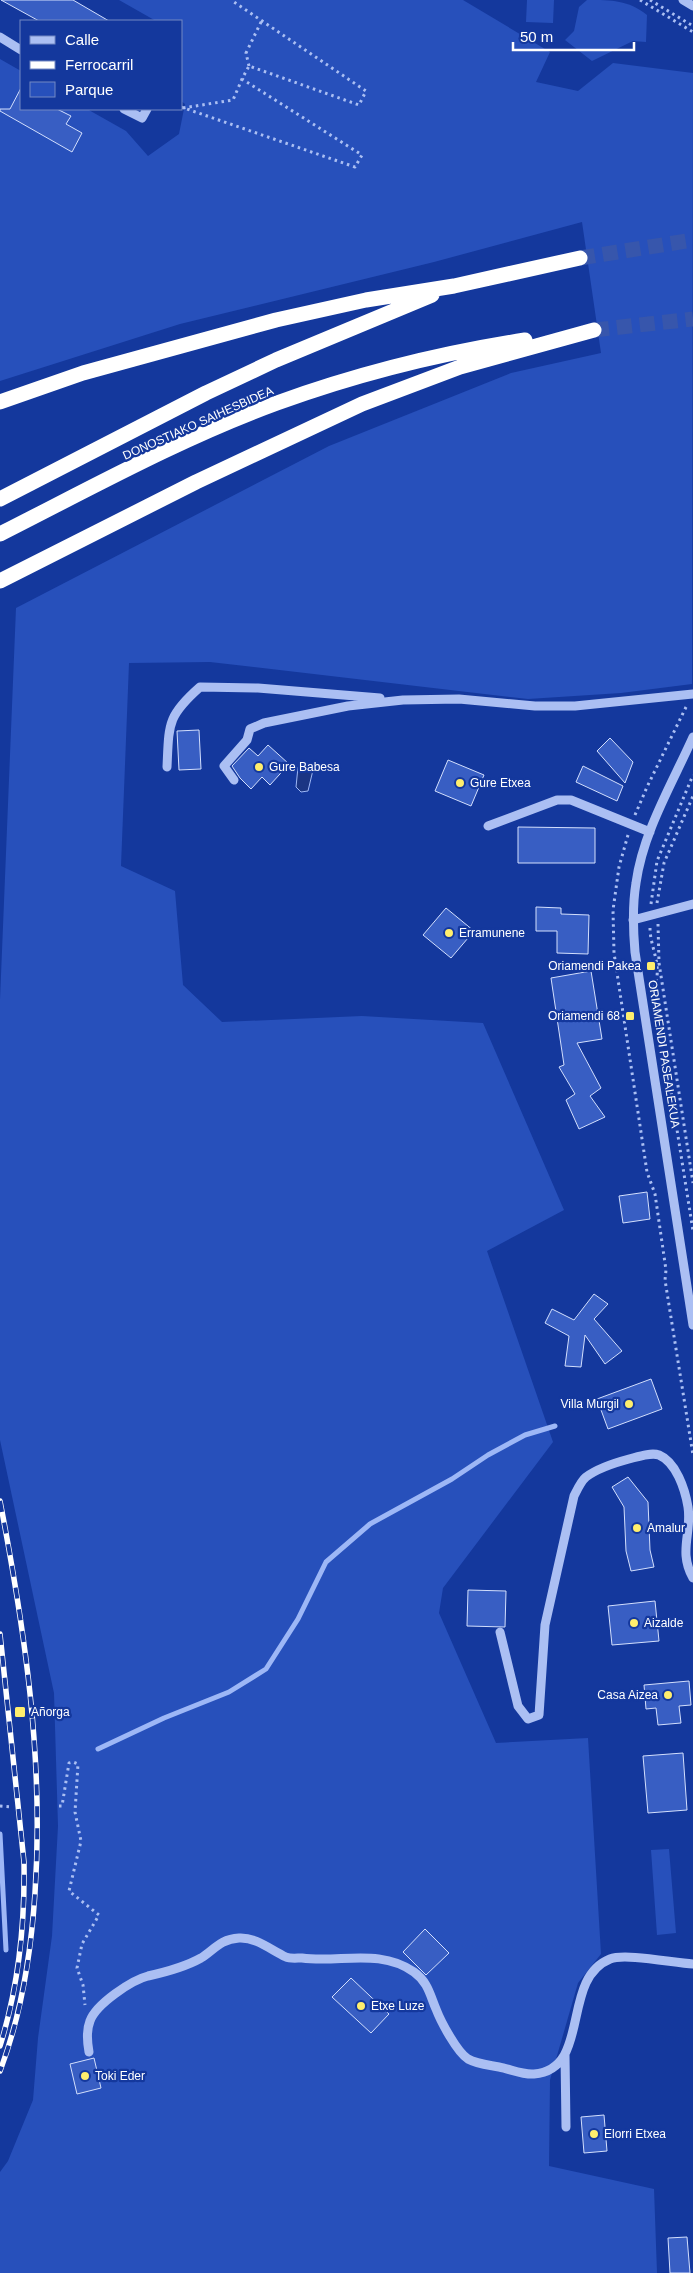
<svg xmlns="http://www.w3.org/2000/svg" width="693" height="2273" viewBox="0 0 693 2273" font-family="Arial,sans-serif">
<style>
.green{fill:#2750bb}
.water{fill:#1b3583;stroke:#9db7f6}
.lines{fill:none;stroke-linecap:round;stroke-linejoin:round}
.stream{stroke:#9db7f6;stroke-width:5}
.building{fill:#385ec3;stroke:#d3dffd}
.highway-tunnel{stroke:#3756ac;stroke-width:15;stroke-dasharray:15 8;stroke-linecap:butt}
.path{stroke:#abbff3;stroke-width:3;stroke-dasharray:2.5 4;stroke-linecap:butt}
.minor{stroke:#abbff3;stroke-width:9}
.highway{stroke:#fff;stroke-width:15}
.rail-casing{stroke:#fff;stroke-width:5.5}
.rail{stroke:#14389d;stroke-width:4;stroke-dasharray:11;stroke-linecap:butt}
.poi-dot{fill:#ffee6d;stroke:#14389d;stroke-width:2}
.labels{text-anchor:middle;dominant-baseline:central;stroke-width:4.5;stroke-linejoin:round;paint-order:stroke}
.street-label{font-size:12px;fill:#fff;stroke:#14389d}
.poi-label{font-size:12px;fill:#fff;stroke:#14389d;text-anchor:start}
</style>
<rect width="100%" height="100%" fill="#14389d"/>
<!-- green -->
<path class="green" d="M119,0h344l87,52 -14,30 42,9 35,-28 80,10 -1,611 -71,9 -93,6 -318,-37 -81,1 -8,203 54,25 8,94 39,37 140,-6 121,7 81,187 -77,41 66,191 -110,146 -4,25 57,130 92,-5 13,216 -23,29 -28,97 -1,86 105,23 3,84h-657v-101l8,-11 25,-61 5,-62 14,-102 6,-110 -4,-133 -54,-253v-440l16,-392 313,-162 182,-73 90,-20 -19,-131 -148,40 -254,62 -180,57v-322l21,12v38h66l39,22 22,25 31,-22 6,-30 -4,-3v-80h-25z
M527,0h27l-1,23 -27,-1z
M587,0c25,0 41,0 60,15l-1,27 -13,-1 -41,20 -27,-21 9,-9 5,-24z
M669,1849l7,84 -19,2 -6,-85z"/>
<!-- water -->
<path class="water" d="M304,764l7,2 2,4 -5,21 -7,1 -5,-5 2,-20z"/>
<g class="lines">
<!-- stream -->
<path class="stream" d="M98,1749l66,-31 65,-26 37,-23 32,-50 28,-57 44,-38 82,-45 36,-24 37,-20 30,-9
M0,1834l6,116"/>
</g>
<!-- building -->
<path class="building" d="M1,0h72l36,21h-70z
M21,88v21h36l14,7 -5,8 16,9 -10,19 -72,-41v-2h10z
M199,730l2,39 -22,1 -2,-39z
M610,738l23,24 -8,21 -28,-32z
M268,745l21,19 -19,21 -8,-8 -11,12 -11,-11 -8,-12 17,-18 9,8z
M448,760l36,15 -13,31 -36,-15z
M583,766l40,20 -6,15 -41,-19z
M518,827l77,1v35h-77z
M536,907l25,1v6l28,1 -1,39 -31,-1v-22h-21z
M446,908l28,23 -23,27 -28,-23z
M591,971l11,68 -25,4 24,45 -11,8 15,21 -26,12 -13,-29 9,-6 -16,-27 5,-2 -13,-87z
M647,1192l3,27 -27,4 -4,-27z
M594,1294l14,10 -14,15 28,32 -17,13 -20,-29 -4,32 -16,-1 4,-30 -24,-13 7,-14 22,11z
M651,1379l11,30 -54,20 -11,-30z
M628,1477l20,25 2,48 4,17 -23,4 -5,-20 -2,-44 -12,-20z
M468,1590l38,1 -1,36 -38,-1z
M655,1601l4,40 -47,4 -4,-39z
M689,1681l2,24 -12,1 2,17 -23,2 -2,-17 -10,1 -2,-24z
M683,1753l4,57 -39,3 -5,-57z
M425,1929l24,24 -23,22 -23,-23z
M351,1978l38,36 -18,19 -39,-36z
M94,2058l7,30 -24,6 -7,-30z
M604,2115l3,36 -23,2 -3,-36z
M687,2237l3,36h-20l-2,-35z"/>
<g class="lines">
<!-- highway-tunnel -->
<path class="highway-tunnel" d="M580,258l113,-18
M594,330l99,-11"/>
<!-- path -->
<path class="path" d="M640,0l53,32
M650,0l43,26
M249,66l-3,-13 16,-33
M181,107l174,60 7,-12 -120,-76 7,-13 110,39 7,-14 -135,-91
M183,108l50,-8 9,-21
M635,815l12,-28 40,-82
M628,835l-9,32 -6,43 1,43 33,219 8,22 11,76 -1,10 28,175
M657,903l7,-40 29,-67
M651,904l6,-43 36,-86
M658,924l1,39 34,220
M650,928c0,16 9,32 7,48 0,4 -2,8 -3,12
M666,1060l27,171
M0,1806l12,1
M59,1806h3l7,-43 4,-1 5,2 -3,48 6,29 -12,50 30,24 -17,29 -5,24 6,17 2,20"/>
<!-- minor -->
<path class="minor" d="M683,0l10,6
M0,37l21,13
M124,109l18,9 5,-9
M693,737c-21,47 -50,95 -57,146 -4,24 -3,46 -1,69l58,373
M167,767c2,-43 0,-51 33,-80l58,1 122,10
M234,780l-10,-14 23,-26 3,-11 14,-6 84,-17 55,-6 56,-1 76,7h40l118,-12
M488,826l69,-26h14l79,32
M633,920l60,-16
M500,1632l18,74 10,13 11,-4 6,-90 29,-129c3,-6 7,-15 12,-19 12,-9 28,-14 43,-18 8,-2 22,-7 30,-4 17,7 26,34 29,52 4,26 -10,45 5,71
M89,2052c-2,-11 -3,-21 1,-31 6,-17 42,-41 58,-45 18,-4 37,-9 53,-18 13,-8 19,-19 38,-20 17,-1 32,12 47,19 4,2 11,1 16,1 38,5 78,-10 112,14 14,10 16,23 22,37 5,13 21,43 32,50 9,5 21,6 31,8 11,2 24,8 35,7 58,-5 26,-95 76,-115 15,-6 64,4 83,5
M565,2055l1,72"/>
<!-- highway -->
<path class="highway" d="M0,402l83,-29 193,-53 90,-20 88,-14 126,-28
M0,499l206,-106 70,-33 156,-65
M0,534c91,-46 181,-96 277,-131 80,-29 164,-50 248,-63
M0,581l196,-99 166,-78 98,-37 134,-37"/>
<defs>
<path id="rail" d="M0,1501c25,130 44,259 35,392 -4,61 -13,120 -35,178
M0,1634l24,228c1,63 -5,123 -24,184"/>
</defs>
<!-- rail casing -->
<use href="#rail" class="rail-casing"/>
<!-- rail -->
<use href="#rail" class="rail"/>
</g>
<!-- markers -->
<g class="poi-dot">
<circle cx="259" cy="767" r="5"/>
<circle cx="460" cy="783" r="5"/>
<circle cx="449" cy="933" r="5"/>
<rect x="646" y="961" width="10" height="10" rx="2.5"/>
<rect x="625" y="1011" width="10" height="10" rx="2.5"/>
<circle cx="629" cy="1404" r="5"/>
<circle cx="637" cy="1528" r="5"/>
<circle cx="634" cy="1623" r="5"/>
<circle cx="668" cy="1695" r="5"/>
<rect x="14" y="1706" width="12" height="12" rx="2.5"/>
<circle cx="361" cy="2006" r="5"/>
<circle cx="85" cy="2076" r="5"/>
<circle cx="594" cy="2134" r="5"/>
</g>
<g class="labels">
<!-- street labels -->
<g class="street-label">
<text transform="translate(198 423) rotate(-24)">DONOSTIAKO SAIHESBIDEA</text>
<text transform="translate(664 1054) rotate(81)">ORIAMENDI PASEALEKUA</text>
</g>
<!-- poi labels -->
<g class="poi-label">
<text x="269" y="767">Gure Babesa</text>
<text x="470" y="783">Gure Etxea</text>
<text x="459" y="933">Erramunene</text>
<text x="641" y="966" text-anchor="end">Oriamendi Pakea</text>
<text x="620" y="1016" text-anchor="end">Oriamendi 68</text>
<text x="619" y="1404" text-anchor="end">Villa Murgil</text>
<text x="647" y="1528">Amalur</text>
<text x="644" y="1623">Aizalde</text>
<text x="658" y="1695" text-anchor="end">Casa Aizea</text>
<text x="31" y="1712">Añorga</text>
<text x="371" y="2006">Etxe Luze</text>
<text x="95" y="2076">Toki Eder</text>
<text x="604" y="2134">Elorri Etxea</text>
</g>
</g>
<!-- legend -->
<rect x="20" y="20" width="162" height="90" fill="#14389d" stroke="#7288c4"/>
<rect x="30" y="36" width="25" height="8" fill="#abbff3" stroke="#7288c4"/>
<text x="65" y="45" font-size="15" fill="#ffffff">Calle</text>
<rect x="30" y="61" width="25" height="8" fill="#ffffff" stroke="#7288c4"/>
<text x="65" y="70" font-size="15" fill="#ffffff">Ferrocarril</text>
<rect x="30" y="82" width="25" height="15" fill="#2750bb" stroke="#7288c4"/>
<text x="65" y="95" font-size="15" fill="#ffffff">Parque</text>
<!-- scale -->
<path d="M513 42v8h121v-8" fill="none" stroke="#ffffff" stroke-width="2.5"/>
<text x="520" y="42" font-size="15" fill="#ffffff" stroke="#14389d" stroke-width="4" paint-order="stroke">50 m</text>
</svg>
